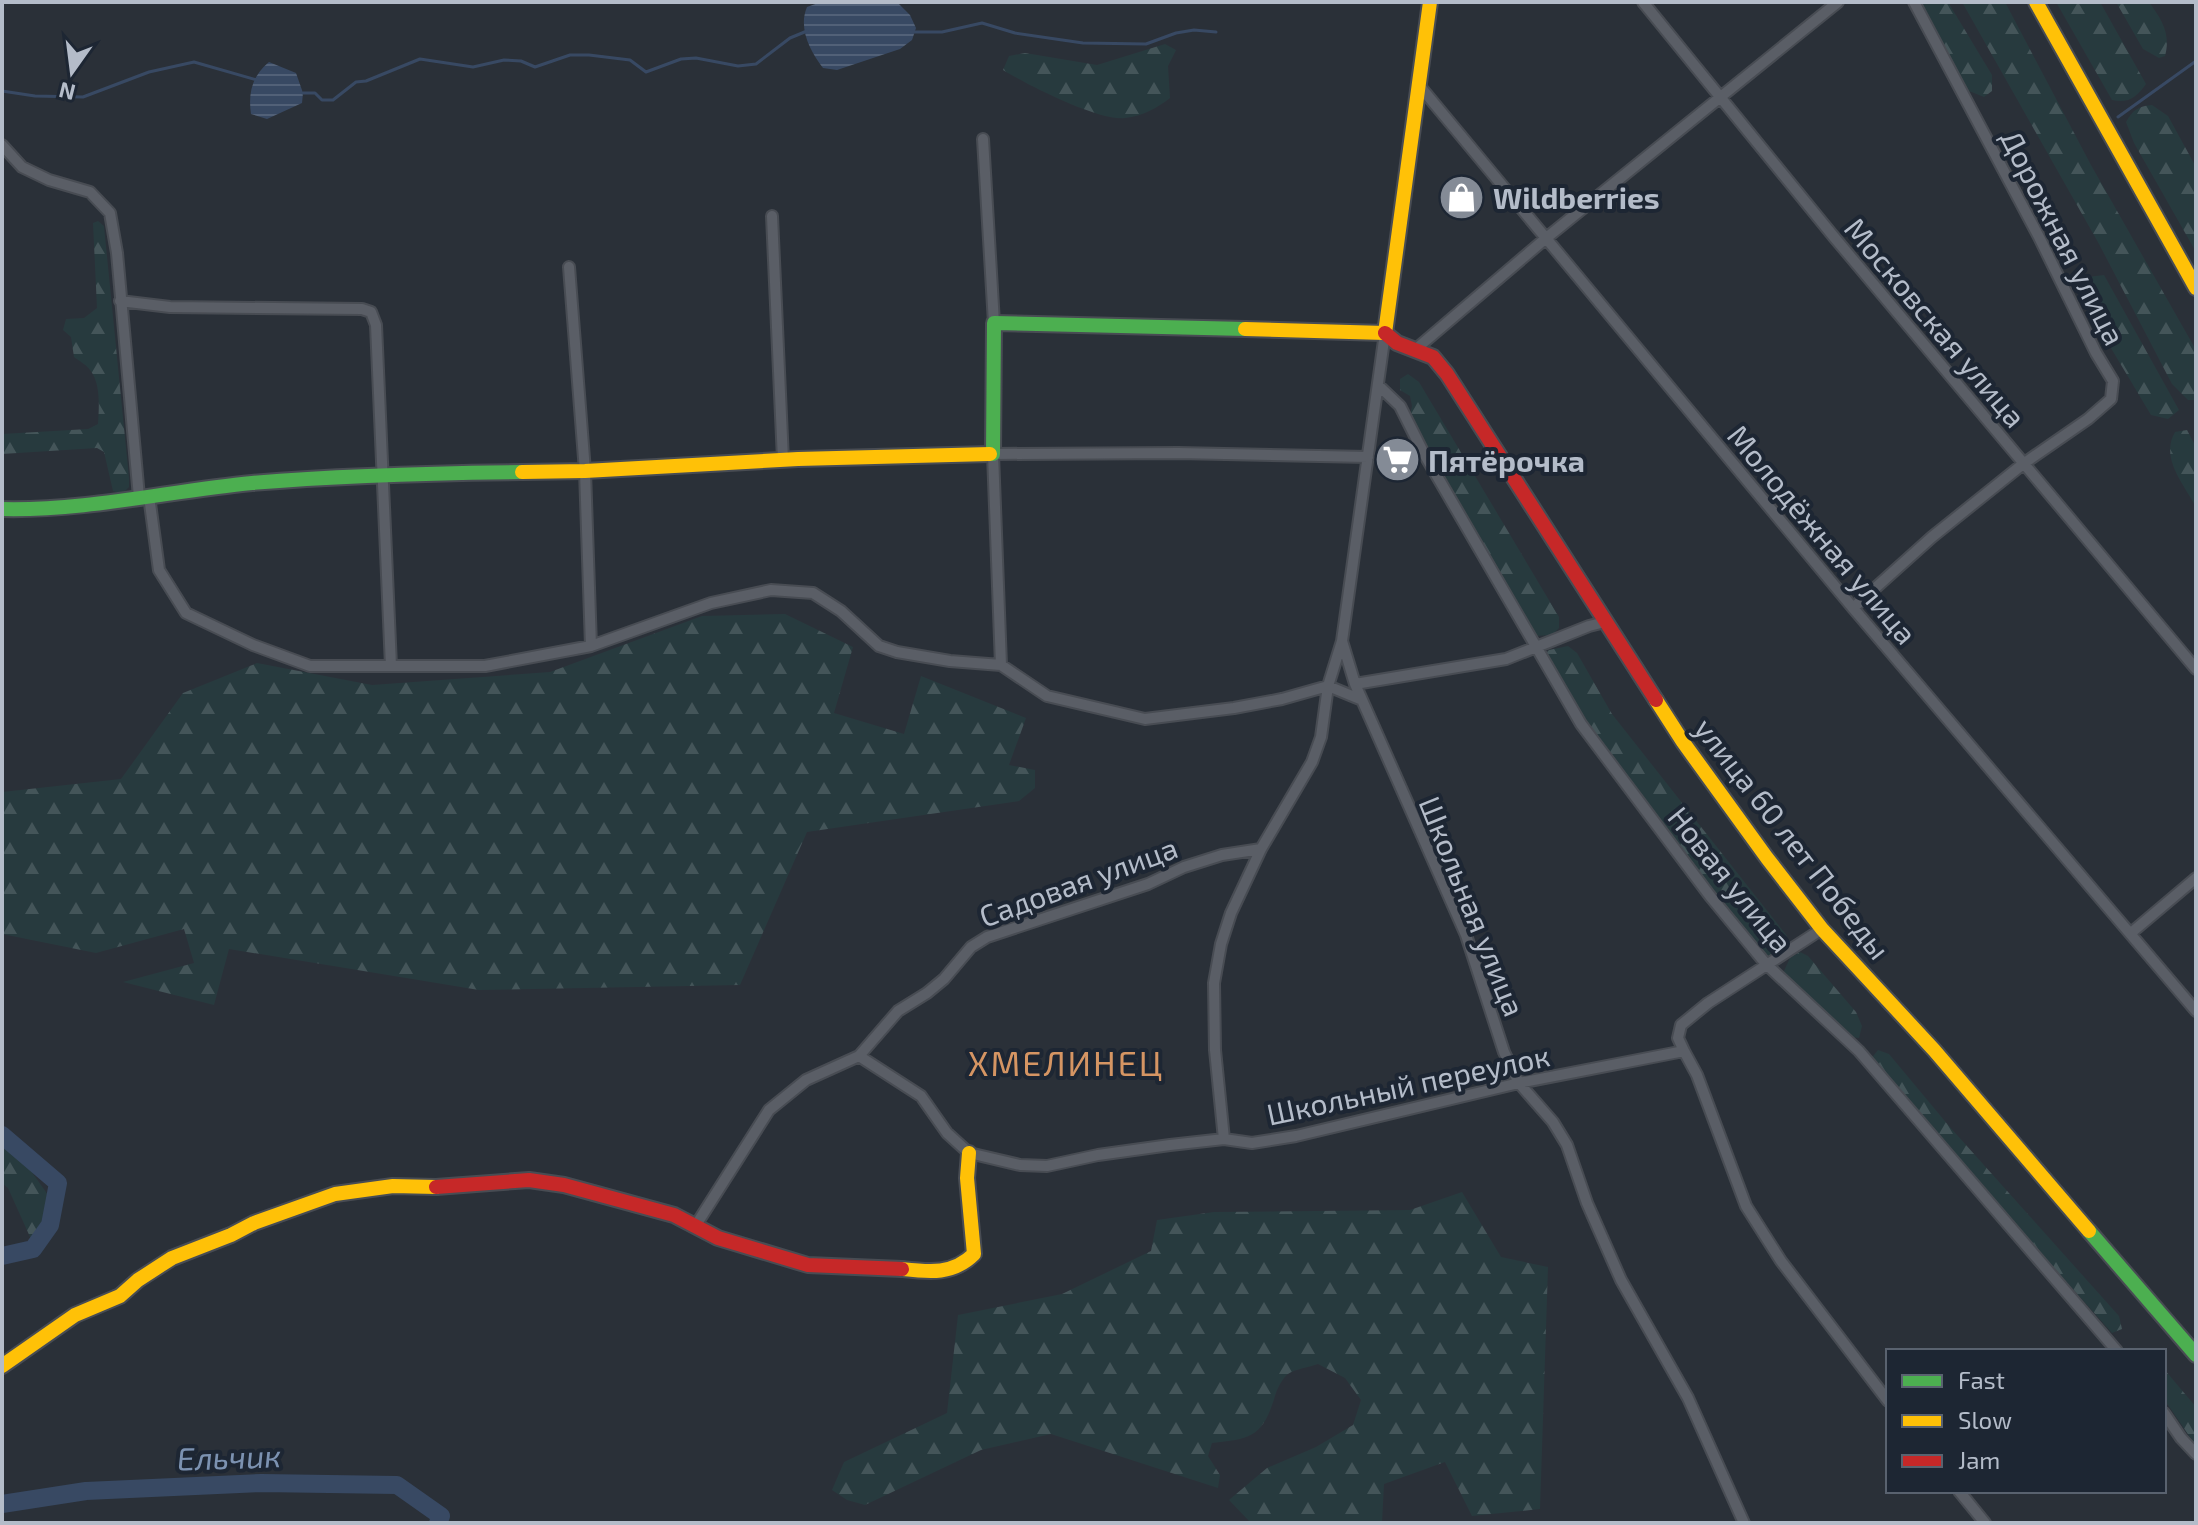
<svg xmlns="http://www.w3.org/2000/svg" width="2198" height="1525" viewBox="0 0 2198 1525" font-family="'Exo 2',sans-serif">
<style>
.forest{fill:url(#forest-firs)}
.water{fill:url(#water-rules)}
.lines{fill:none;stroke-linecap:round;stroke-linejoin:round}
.stream{stroke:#384963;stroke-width:3}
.river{stroke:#384963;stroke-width:18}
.street-casing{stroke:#484c53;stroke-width:14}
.fast-casing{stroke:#484c53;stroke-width:18}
.slow-casing{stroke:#484c53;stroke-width:18}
.jam-casing{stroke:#484c53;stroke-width:18}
.street{stroke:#5a5e66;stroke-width:10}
.fast{stroke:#4caf50;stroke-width:14}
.slow{stroke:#ffc107;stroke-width:14}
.jam{stroke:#c62828;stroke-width:14}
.labels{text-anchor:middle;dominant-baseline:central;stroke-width:8;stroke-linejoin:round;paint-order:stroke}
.poi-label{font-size:30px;font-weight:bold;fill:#b4bcc9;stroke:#1d2633;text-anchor:start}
.street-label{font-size:30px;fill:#b4bcc9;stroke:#1d2633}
.water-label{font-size:32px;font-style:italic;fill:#7c92b1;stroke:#1d2633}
.quarter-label{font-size:34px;letter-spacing:2px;fill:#d59563;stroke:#1d2633}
</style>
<defs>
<pattern id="forest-firs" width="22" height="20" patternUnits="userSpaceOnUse" patternTransform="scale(2)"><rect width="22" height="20" fill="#273a3e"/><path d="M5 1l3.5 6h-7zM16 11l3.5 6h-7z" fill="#445559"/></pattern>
<pattern id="water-rules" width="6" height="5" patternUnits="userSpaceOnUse" patternTransform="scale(2)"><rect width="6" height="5" fill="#384963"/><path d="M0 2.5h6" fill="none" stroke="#526178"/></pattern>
</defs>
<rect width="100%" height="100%" fill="#2a3038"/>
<!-- forest -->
<path class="forest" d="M1916,2h32l44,73v16l-8,6 -20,-8z
M1962,2h43l86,163 105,185v50h-8l-16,-16 -73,-140z
M2056,2h44l46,82c-9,13 -18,20 -34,16z
M2116,2h33c13,18 22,32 16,54l-6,2 -16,-9z
M1165,44l11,6 -8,16 2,32c-13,10 -27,18 -45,20 -27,3 -97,-33 -122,-48l6,-14 16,-3 72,12z
M2152,105l16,11 28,51v85l-62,-109 -8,-21c7,-12 12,-16 26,-17z
M98,221l6,5 25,252v9l-7,7 -9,-3 -9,-39 -7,-4 -95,6v-20l86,-5 10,-5c1,-16 3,-41 -8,-54 -3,-5 -11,-9 -16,-13l-3,-20 -8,-7 3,-11 18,-1 13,-10 -4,-85z
M2104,275l75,135 -11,9 -17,-4 -70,-117 -1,-17 8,-4z
M1408,374l11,8 140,235v11l-7,7 -18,1 -125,-217 3,-13 -2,-10 -10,-6v-11z
M2187,430l9,17v60c-13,-24 -36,-49 -21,-75z
M785,614l68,33 -19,66 70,21 17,-58 105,42 -17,47 26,5v18l-16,13 -212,31 -67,153 -261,5 -250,-41 -15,56 -91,-23 71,-19 -10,-34 -88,24 -94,-19v-142l119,-13 62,-86 74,-30 115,22 178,-13 152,-56z
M1568,646l9,7 35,61 175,222 -1,9 -14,10 -8,2 -49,-58 -130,-173 -41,-71 5,-5z
M1800,952l8,4 48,56 6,14 -3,12 -9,-1 -62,-56 -4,-10 6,-13z
M1878,1050l11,4 60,72 170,190 3,13 -10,4 -234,-263 -8,-10z
M2,1130l51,72 -18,46 -27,-60 -6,-5z
M1462,1192l39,65 47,10 -8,242 -68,7 -27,-54 -61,22 -2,39h-131l-22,-23 38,-32 49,-21 37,-22 8,-25 -16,-22 -27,-14c-8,3 -23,5 -30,10 -6,5 -11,15 -13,22 -12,40 -23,43 -63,47l-4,13 12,19 -2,13 -167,-54 -70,16 -116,55 -18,-5 -15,-10 12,-28 103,-49 11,-98 104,-21 89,-43 6,-31 57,-8 196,-2z
M2164,1369l32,38v39l-32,-47z"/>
<!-- water -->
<path class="water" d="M821,2h76l13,13 6,13 -4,12 -12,9 -63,21 -14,-2c-13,-17 -25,-40 -16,-61z
M269,62l27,11 7,20 -1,10 -35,16 -16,-5c-3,-21 1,-38 18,-52z"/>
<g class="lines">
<!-- stream -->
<path class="stream" d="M911,32h31l40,-9 33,10 68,10 63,1 30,-11 18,-3 22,2
M2,91l33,5 48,1 66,-25 45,-10 63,18
M303,93h12l7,7h11l23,-18 10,-1 54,-22 53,8 31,-7 17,1 14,6 35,-12h19l41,5 16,12 35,-13 15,-1 42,8 18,-2 34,-26 17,-7
M2118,117l78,-56"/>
<!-- river -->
<path class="river" d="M2,1135l56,48 -8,42 -17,24 -31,7
M2,1504l84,-13 175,-8 136,2 44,31 -3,7"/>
<defs>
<path id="street" d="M1643,2l191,235 362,432
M1418,84l435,524 343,403
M983,139l11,184
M2,145l20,22 27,13 41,12 20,21 7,40 22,244
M772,216l11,244
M569,267l16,204 6,175
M120,301l50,6 192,2 9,3 5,13 15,341
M1416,349l129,-110 293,-237
M1378,385l22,21 23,46 158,272 129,172 56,68 93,87 258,300
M149,496l10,74 27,43 67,32 57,21h175l106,-20 120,-43 60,-13 42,3 28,18 38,35 18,6 53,9 51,4
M1853,608l79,-71 91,-73 65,-45 23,-20 2,-18 -17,-28 -57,-116 -125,-235
M1342,641l13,43 111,251 38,117 15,31 34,39 14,23 20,58 34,77 67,118 56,125
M1355,684l151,-25 83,-33 16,-4
M1362,700l-34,-14 -46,13 -48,9 -89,11 -98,-23 -46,-31 -8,-211 185,-1 190,4
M2131,933l65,-55
M1684,1051l13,24 49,131 35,55 107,140
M859,1056l62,40 26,37 22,20 51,12 27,1 51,-11 72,-10 54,-6 28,4 44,-7 223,-53 165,-32 -6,-13 3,-13 27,-22 114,-74
M1224,1139l-9,-89 -1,-67 7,-39 10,-31 30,-64 51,-87 9,-25 7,-51 14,-45 43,-308
M696,1225l73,-115 37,-30 53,-24 39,-45 29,-18 17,-14 27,-32 16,-10 161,-53 36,-17 38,-12 39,-6
M2164,1413l17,25 15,16
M1959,1491l26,32"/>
<path id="fast" d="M990,454h3l1,-131 251,6
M2,509c84,2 167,-18 250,-26 90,-8 180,-10 270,-11
M2089,1231l107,124"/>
<path id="slow" d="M2036,2l160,286
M1245,329l140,4 45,-331
M522,472l63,-1 213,-12 192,-5
M1656,700l27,42 84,116 55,71 112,121 155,181
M902,1269c27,3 51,6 72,-15l-7,-76 2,-25
M2,1366l73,-51 45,-19 18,-16 34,-22 59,-23 23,-12 81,-29 58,-8 43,1"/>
<path id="jam" d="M1385,333l12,10 36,14 14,17 209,326
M436,1187l93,-7 35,5 110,30 44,23 90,27 94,4"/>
</defs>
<!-- street casing -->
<use href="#street" class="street-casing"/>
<!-- fast casing -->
<use href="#fast" class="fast-casing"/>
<!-- slow casing -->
<use href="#slow" class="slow-casing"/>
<!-- jam casing -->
<use href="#jam" class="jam-casing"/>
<!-- street -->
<use href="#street" class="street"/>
<!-- fast -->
<use href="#fast" class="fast"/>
<!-- slow -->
<use href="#slow" class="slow"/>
<!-- jam -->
<use href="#jam" class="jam"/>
</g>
<!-- icons -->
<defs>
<symbol id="shop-disc" viewBox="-11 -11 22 22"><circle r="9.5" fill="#848b96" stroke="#1d2633"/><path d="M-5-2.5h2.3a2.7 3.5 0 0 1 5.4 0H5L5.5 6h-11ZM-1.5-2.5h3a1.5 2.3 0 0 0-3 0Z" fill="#fff"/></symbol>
<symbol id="supermarket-disc" viewBox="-11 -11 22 22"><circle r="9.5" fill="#848b96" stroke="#1d2633"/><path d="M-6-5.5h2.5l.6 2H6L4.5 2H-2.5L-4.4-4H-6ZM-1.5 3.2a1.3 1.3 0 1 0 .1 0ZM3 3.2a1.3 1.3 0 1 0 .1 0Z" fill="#fff"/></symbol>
</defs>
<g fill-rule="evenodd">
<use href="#shop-disc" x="1436" y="172" width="51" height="51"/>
<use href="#supermarket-disc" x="1372" y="434" width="51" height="51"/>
</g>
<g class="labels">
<!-- poi labels -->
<g class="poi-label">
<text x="1493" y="197">Wildberries</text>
<text x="1428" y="460">Пятёрочка</text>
</g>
<!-- street labels -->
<g class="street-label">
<text transform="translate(2064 237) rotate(63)">Дорожная улица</text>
<text transform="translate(1936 322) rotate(50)">Московская улица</text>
<text transform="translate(1823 534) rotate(50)">Молодёжная улица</text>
<text transform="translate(1793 838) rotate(52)">улица 60 лет Победы</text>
<text transform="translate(1731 879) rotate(51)">Новая улица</text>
<text transform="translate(1078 881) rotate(-20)">Садовая улица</text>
<text transform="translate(1473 906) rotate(68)">Школьная улица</text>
<text transform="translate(1408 1084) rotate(-12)">Школьный переулок</text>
</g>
<!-- water labels -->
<g class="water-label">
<text transform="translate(229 1456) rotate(-2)">Ельчик</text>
</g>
<!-- quarter labels -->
<g class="quarter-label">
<text x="1066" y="1062">ХМЕЛИНЕЦ</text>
</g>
</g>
<!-- border -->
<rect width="2198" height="1525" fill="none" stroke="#b4bcc9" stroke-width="8"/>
<!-- legend -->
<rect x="1886" y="1349" width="280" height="144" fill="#1d2633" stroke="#59626f" stroke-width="2"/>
<rect x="1902" y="1375" width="40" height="12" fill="#4caf50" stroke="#59626f" stroke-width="2"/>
<text x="1958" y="1389" font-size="24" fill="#b4bcc9">Fast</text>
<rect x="1902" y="1415" width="40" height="12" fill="#ffc107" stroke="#59626f" stroke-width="2"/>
<text x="1958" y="1429" font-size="24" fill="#b4bcc9">Slow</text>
<rect x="1902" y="1455" width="40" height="12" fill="#c62828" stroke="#59626f" stroke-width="2"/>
<text x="1958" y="1469" font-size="24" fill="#b4bcc9">Jam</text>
<!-- north arrow -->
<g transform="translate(72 72) rotate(194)" stroke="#1d2633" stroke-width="6" paint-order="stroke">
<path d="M0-6L14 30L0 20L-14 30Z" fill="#b4bcc9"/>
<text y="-12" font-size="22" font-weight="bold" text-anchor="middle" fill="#b4bcc9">N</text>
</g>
</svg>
